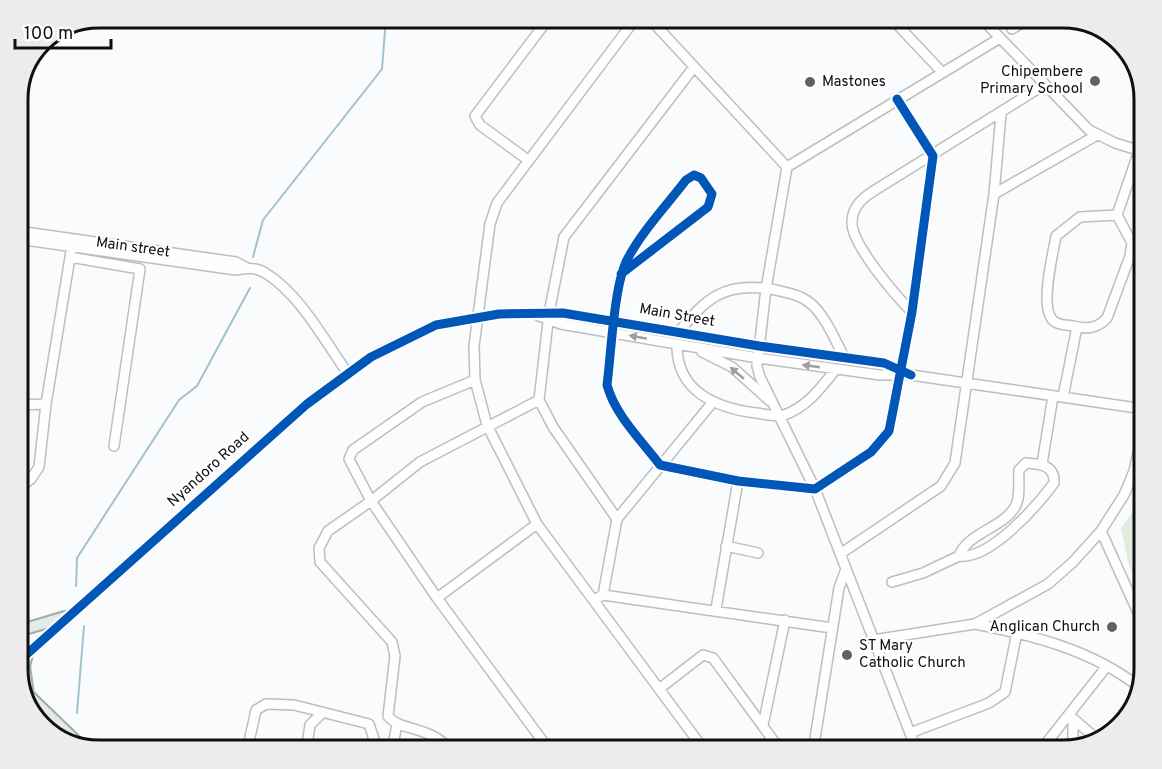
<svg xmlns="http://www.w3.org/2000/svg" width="1162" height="769" viewBox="0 0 1162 769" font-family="Overpass,sans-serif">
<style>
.green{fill:#e4eadd}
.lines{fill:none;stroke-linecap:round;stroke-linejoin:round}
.stream{stroke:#a2c2cb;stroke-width:2}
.minor-casing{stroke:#bcbec0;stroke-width:12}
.major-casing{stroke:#9eadaa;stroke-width:14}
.minor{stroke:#fefeff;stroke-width:9}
.major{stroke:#e3ebe9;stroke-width:10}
.cycleway-casing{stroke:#fff;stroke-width:13}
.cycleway{stroke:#0057b8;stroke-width:9}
.oneway{fill:#9e9ea0}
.poi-dot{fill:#606264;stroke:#fff;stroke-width:2}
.labels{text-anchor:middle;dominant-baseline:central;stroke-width:4.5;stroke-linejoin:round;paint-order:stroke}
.poi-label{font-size:15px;fill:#0d0f12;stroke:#fff;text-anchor:end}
.street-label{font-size:15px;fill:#0d0f12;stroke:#fff}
.rim{fill:none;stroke:#0d0f12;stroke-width:3}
</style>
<rect width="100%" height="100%" fill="#f9fbfd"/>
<!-- green -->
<path class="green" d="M1140,500h4v97l-15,-31 -8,-37z"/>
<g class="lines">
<!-- stream -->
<path class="stream" d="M253,257l10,-37 119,-151 4,-51
M76,586l1,-28 102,-158 18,-14 53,-98
M77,713l7,-87"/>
<defs>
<path id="minor" d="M636,18l-139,185 -7,21 -16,122 1,34 12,45 50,99 168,227
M649,18l138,149 -21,122 -9,77 3,11 55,112 102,262
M891,18l50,53
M981,18l108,112 26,13 29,9
M1012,29l18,-11
M528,160l-48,-35 -5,-9 74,-98
M787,167l213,-129
M994,194l103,-59
M1117,215l15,28 -2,13 -23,62c-10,11 -20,11 -34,8 -5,-1 -14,-1 -18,-4 -17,-10 -2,-68 1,-86l24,-19z
M1117,215l22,-64
M18,231l218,31 11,6
M18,239l218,31c11,-2 21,-3 31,4 34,22 57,66 80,98
M70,257l70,12 -26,177
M621,274l87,-67 4,-13 -11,-16 -7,-3 -8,5c-19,25 -43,50 -58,78 -14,24 -17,97 -21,127 8,30 34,55 53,80l78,16 77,8 56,-37 18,-21 23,-119 21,-156 -36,-57
M912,312c-16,-16 -61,-68 -60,-90 0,-14 9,-23 20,-30l172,-107
M539,316l22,8 197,34 122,17h31l233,34
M678,333c28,-35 46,-51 93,-44 13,3 28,5 39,14 15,12 25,37 34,54
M677,344c-1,47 39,64 79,69 8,1 20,4 28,2 23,-8 37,-27 52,-46
M702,352l30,15 38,34
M475,380l-53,22 -69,48 -4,9 22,42 66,97 113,153
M1063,397l14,-70
M18,405l28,-1
M1026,463c14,1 29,2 28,20 -17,23 -64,77 -95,73 8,-23 44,-28 56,-49 6,-10 3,-25 4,-37z
M1042,464l11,-68
M18,489l13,-10 8,-12 7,-63 27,-165
M617,519l-64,-92 -14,-27 10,-87 15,-76 130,-170
M1101,531l43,95
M726,546l32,7
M840,554l101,-68 14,-23 39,-269 7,-80
M892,582l31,-9 36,-17
M603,595l229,33
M437,598l100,-74
M594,600l9,-5 14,-76 95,-116
M716,609l22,-128
M975,624c57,11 117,26 164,63
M873,640l102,-16 73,-40 25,-22 28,-31 23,-36 10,-24 10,-46
M18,662l289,-258 64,-47 65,-32 63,-11 64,-1 196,33 125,17 27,12
M659,689l44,-34 10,3 68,93
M1069,715l30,26
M1073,719v29
M763,725l22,-105
M910,733l79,-30 16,-11 12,-60
M247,751l9,-41 10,-6 28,1 75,19 9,27
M306,751l4,-26 11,-11
M392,751l5,-27
M451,751c-20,-26 -51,-19 -63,-35l7,-60 -3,-14 -72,-80 -1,-14 9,-17 43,-30 49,-39 119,-62
M813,751l26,-163 7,-19
M1040,751l67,-85"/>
<path id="major" d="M18,631l47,-14
M27,654l-3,12 4,29
M23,690l57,55"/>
</defs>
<!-- minor casing -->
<use href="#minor" class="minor-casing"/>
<!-- major casing -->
<use href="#major" class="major-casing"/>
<!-- minor -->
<use href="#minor" class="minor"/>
<!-- major -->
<use href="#major" class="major"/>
<defs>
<path id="cycleway" d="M621,274l87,-67 4,-13 -11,-16 -7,-3 -8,5c-19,25 -43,50 -58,78 -14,24 -17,97 -21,127 8,30 34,55 53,80l78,16 77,8 56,-37 18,-21 23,-119 21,-156 -36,-57
M18,662l289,-258 64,-47 65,-32 63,-11 64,-1 196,33 125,17 27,12"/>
</defs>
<!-- cycleway casing -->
<use href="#cycleway" class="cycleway-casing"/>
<!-- cycleway -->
<use href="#cycleway" class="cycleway"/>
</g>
<!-- one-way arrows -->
<defs><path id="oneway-solid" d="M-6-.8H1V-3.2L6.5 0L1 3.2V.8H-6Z" transform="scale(1.5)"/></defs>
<g class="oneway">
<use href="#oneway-solid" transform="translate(638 337) rotate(-170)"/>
<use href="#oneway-solid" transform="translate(811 366) rotate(-172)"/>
<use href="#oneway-solid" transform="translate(737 373) rotate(-140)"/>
</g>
<!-- markers -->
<g class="poi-dot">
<circle cx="1095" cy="81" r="6"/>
<circle cx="810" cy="82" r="6"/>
<circle cx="1112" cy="627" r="6"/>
<circle cx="847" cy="655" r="6"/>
</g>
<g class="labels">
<!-- poi labels -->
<g class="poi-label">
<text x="1083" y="72">Chipembere<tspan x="1083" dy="17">Primary School</tspan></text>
<text x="822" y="82" text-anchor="start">Mastones</text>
<text x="1100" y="627">Anglican Church</text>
<text x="859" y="646" text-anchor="start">ST Mary<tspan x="859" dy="17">Catholic Church</tspan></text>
</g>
<!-- street labels -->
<g class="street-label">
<text transform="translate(133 248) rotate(8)">Main street</text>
<text transform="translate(677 316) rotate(10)">Main Street</text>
<text transform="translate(209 470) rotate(-42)">Nyandoro Road</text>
</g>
</g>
<!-- crop -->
<path d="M0 0H1162V769H0ZM99 28H1063A71 71 0 0 1 1134 99V669A71 71 0 0 1 1063 740H99A71 71 0 0 1 28 669V99A71 71 0 0 1 99 28Z" fill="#ececec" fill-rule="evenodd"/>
<path class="rim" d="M99 28H1063A71 71 0 0 1 1134 99V669A71 71 0 0 1 1063 740H99A71 71 0 0 1 28 669V99A71 71 0 0 1 99 28Z"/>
<!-- scale -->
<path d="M15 39v9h96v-9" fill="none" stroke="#0d0f12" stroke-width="3"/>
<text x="24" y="39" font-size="18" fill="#0d0f12" stroke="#ffffff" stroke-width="4.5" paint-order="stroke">100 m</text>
</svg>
